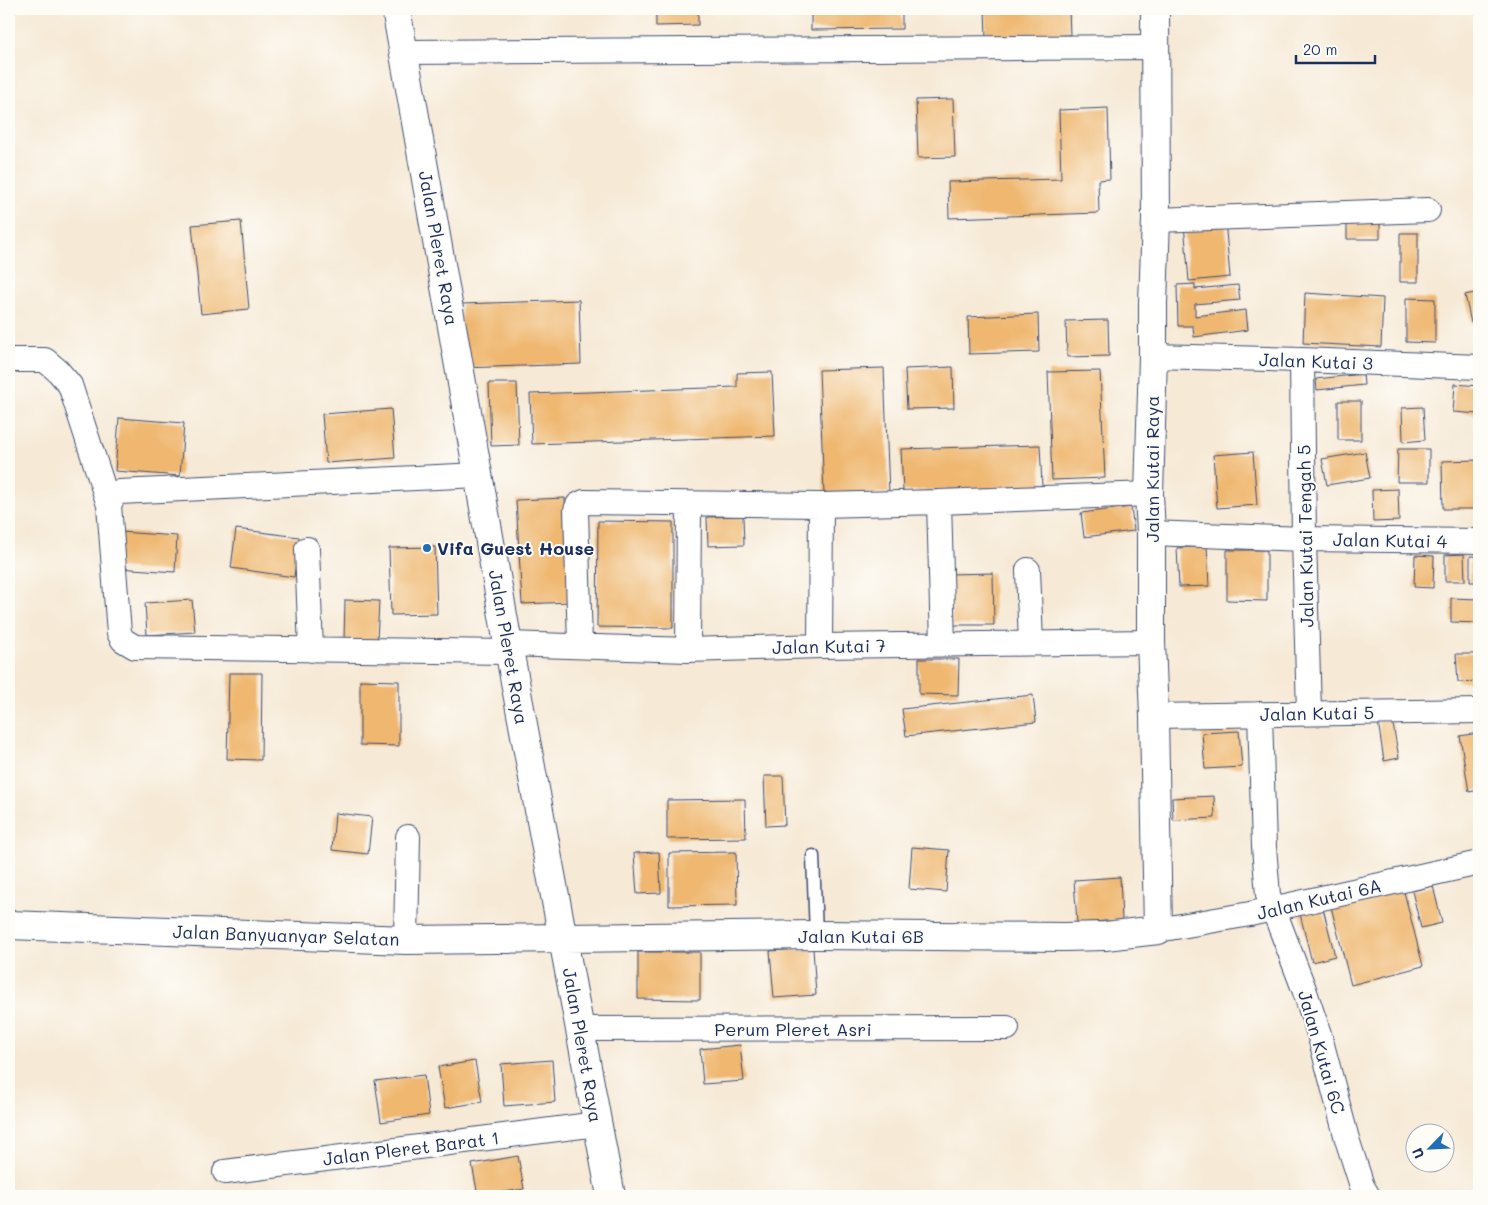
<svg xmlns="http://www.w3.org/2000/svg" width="1488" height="1205" viewBox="0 0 1488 1205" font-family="Mali,sans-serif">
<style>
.building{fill:#efb770}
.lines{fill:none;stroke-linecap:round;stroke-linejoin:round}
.service-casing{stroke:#3c4b70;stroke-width:15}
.minor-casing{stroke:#3c4b70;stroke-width:26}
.tertiary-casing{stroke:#3c4b70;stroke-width:30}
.service{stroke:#fff;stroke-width:12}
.minor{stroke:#fff;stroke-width:24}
.tertiary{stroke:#fff;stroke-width:28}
.poi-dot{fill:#1f6fb2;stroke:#fdfcf7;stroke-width:2}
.labels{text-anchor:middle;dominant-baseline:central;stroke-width:4;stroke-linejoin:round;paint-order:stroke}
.street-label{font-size:18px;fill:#1b2f5e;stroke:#fdfcf7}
.poi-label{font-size:18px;font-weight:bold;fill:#1b2f5e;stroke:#fdfcf7;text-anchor:start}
</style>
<rect width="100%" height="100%" fill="#fdfcf7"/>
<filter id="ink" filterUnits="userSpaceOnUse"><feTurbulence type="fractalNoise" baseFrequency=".02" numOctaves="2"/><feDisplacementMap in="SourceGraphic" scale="10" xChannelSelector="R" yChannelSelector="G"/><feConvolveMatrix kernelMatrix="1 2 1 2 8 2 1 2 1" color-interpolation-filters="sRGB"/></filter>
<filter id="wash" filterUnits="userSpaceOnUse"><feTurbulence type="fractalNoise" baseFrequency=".0096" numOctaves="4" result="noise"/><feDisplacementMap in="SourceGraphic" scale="20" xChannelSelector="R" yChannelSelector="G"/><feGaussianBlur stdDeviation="1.12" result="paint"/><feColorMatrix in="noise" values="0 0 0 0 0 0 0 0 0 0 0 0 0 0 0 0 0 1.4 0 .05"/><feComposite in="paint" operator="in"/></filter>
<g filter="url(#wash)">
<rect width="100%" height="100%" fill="#f6e9d5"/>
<g id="blocks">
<!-- building -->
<path class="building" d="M656,9h42v16l-42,1z
M811,9h91v20l-91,1z
M985,9h84l1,26 -84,3z
M953,99l2,58 -37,1 -2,-58z
M1108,108l2,71 -12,1 1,33 -150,5 -1,-36 113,-3 -2,-69z
M1225,220l5,57 -41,4 -5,-57z
M241,221l8,88 -48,5 -9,-89z
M1347,221l33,1v17h-33z
M1400,233h18v49h-18z
M1195,284v5l43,-4 2,15 -45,4v12l51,-6 2,20 -54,7 -1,-11h-15l-1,-41z
M1479,292v30l-8,1 -6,-28z
M1305,293l78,5 -2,49 -78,-4z
M1406,298l29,1v44l-29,-1z
M579,300l2,64 -118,4 -2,-64z
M1038,314l1,38 -70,2 -1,-37z
M1108,320l1,36 -42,1 -1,-36z
M953,367l1,41 -47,1 -2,-40z
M884,368l5,125 -65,2 -5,-125z
M1100,371l5,107 -53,2 -4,-108z
M772,372l3,64 -243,8 -2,-50 207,-7v-14z
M1363,374l1,11 -47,5 -1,-11z
M489,383h28l2,62 -28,1z
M1455,384l24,2v28l-26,-2z
M1338,401h23v39h-23z
M1423,407l2,33 -22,2 -1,-34z
M391,409l4,49 -69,5 -4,-49z
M119,418l65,5 -4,53 -65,-5z
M1040,445l2,41 -139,5 -2,-42z
M1398,449h31v33h-32z
M1253,452l4,53 -40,3 -4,-53z
M1365,452l5,26 -43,7 -5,-26z
M1479,460v49h-36l-1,-48z
M1398,489l1,32 -26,1 -1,-32z
M565,498l6,104 -49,2 -6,-104z
M1131,507l3,24 -50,6 -3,-24z
M743,516l1,29 -36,1 -1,-29z
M598,521l75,1v106l-76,-1z
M236,529l63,8 -5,40 -63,-9z
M120,532l57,4 -2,36 -57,-4z
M1207,546l2,40 -30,1 -2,-39z
M435,547l2,67 -46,1 -2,-67z
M1227,550h40v51l-40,-1z
M1464,554l1,27h-20v-26z
M1415,555l19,1 -1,32 -19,-1z
M1470,556h9v26h-9z
M993,573l1,52h-42l-1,-51z
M1451,598l28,1v24l-28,-1z
M192,600l3,32 -48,3 -2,-32z
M345,600l34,1 -2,40 -33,-1z
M1456,654h23v27l-21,1z
M919,659h40l-1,36 -39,-1z
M229,673h33l-1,87 -34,-1z
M360,680l39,1v65l-39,-1z
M1033,695l3,27 -130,14 -4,-27z
M1392,719l7,39 -15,3 -6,-40z
M1239,731l3,36 -37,2 -3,-36z
M1479,733v57l-10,2 -9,-56z
M764,776h19l2,49 -19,1z
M1214,796l1,22 -42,2 -1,-22z
M745,799l1,39 -79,1v-39z
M335,813l37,4 -4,37 -36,-4z
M912,847l37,3 -3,42 -37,-3z
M659,852l2,41 -24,1 -3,-41z
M736,852l1,53 -68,1v-53z
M1120,877l2,43 -45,3 -3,-43z
M1402,884l21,82 -72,19 -21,-82z
M1433,886l9,37 -21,5 -9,-37z
M1322,904l13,52 -23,6 -13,-52z
M813,948l3,47 -42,3 -4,-47z
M638,952h62v48l-62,-1z
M740,1045l4,36 -41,3 -3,-35z
M552,1060l3,42 -51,4 -3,-42z
M475,1061l7,41 -37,6 -7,-41z
M424,1075l5,40 -48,7 -6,-41z
M518,1156l6,33 -46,7 -6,-32z"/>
</g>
</g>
<g filter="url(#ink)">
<use href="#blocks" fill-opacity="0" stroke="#3c4b70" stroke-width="1"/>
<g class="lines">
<defs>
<path id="service" d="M813,856l3,79"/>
<path id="minor" d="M404,52l752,-5
M1156,220l272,-10
M1153,356l149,4 177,7
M9,360h36l13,11 12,14 39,120
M1302,360l2,179 5,173
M479,475l-360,17 -5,3 -5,10 10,128 4,7 12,7 375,5
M939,502l4,142
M1151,533l153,6 175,2
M307,549l4,101
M1028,570l3,73
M508,644l180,6 132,-4 331,-4
M580,645l-4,-135 2,-5 6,-3 237,3 118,-3 210,-8
M820,646l1,-141
M688,650l1,-146
M1260,714l4,133 4,48 36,94 16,48 27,102 15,47 6,10
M1154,716l325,-5
M1158,930l92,-16 229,-51
M406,940l2,-103
M580,1029l427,-1
M225,1172l372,-48"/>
<path id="tertiary" d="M396,9l112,635 103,552
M9,925l397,15 410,-5 248,2 41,-1 53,-6 -4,-214 -3,-74v-109l-2,-39 4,-138v-53l3,-83 -1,-211"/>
</defs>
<!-- service casing -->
<use href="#service" class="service-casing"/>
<!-- minor casing -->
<use href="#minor" class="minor-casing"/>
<!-- tertiary casing -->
<use href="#tertiary" class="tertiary-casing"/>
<!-- service -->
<use href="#service" class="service"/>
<!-- minor -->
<use href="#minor" class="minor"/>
<!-- tertiary -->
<use href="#tertiary" class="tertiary"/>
</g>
</g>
<!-- markers -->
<circle class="poi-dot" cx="427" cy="548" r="5"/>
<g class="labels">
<!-- street labels -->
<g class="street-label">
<text transform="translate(439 248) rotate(80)">Jalan Pleret Raya</text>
<text transform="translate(1316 361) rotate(2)">Jalan Kutai 3</text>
<text transform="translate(1152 469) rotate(-90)">Jalan Kutai Raya</text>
<text transform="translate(1305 536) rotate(-91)">Jalan Kutai Tengah 5</text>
<text transform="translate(1390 540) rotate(1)">Jalan Kutai 4</text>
<text transform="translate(829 646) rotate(-1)">Jalan Kutai 7</text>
<text transform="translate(509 647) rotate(80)">Jalan Pleret Raya</text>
<text transform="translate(1317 713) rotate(-1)">Jalan Kutai 5</text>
<text transform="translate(1319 899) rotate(-13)">Jalan Kutai 6A</text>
<text transform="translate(286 935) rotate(2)">Jalan Banyuanyar Selatan</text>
<text x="861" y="936">Jalan Kutai 6B</text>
<text x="793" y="1029">Perum Pleret Asri</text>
<text transform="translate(583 1045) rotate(80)">Jalan Pleret Raya</text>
<text transform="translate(1322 1052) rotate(74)">Jalan Kutai 6C</text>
<text transform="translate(411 1148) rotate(-7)">Jalan Pleret Barat 1</text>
</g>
<!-- poi labels -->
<g class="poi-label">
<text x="437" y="548">Vifa Guest House</text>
</g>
</g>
<!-- margin -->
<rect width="1488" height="1205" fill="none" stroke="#fdfcf7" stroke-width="30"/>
<!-- north arrow -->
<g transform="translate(1430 1148) rotate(246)"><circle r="24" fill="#fdfcf7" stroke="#a3aaba"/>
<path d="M0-4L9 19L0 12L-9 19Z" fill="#1f6fb2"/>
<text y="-8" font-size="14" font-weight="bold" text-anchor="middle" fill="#1b2f5e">U</text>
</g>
<!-- scale -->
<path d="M1296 55v8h79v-8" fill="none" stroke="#1b2f5e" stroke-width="2.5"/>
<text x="1303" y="55" font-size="15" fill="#1b2f5e" stroke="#fdfcf7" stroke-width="4" paint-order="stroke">20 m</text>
</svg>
